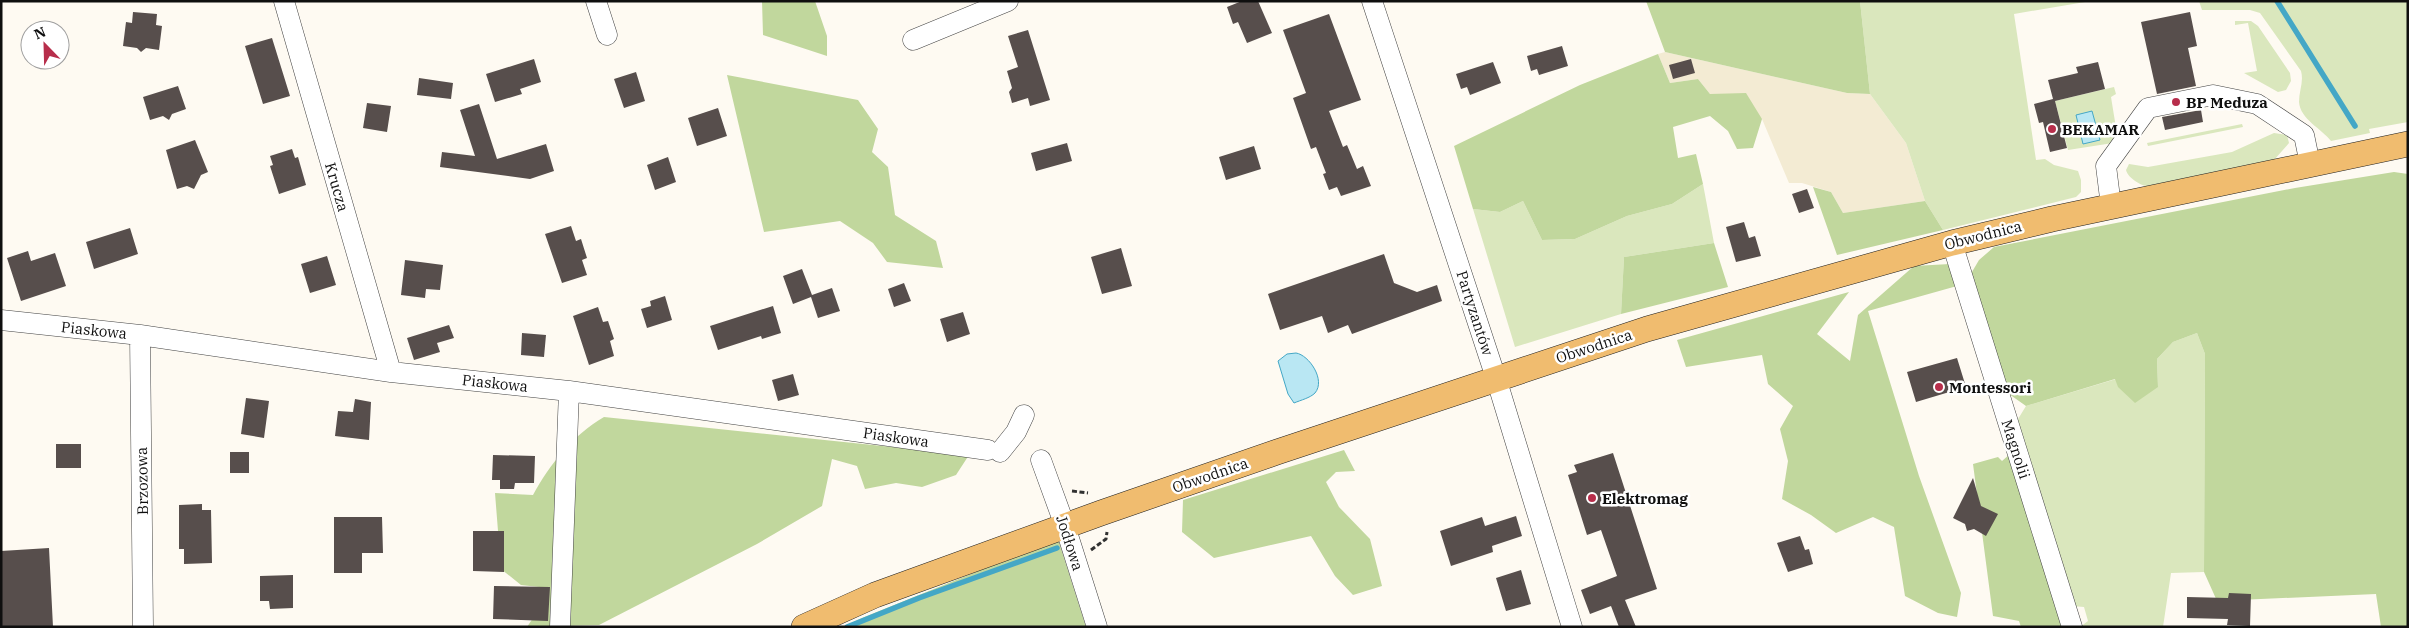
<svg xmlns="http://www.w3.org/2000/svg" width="2409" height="628" viewBox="0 0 2409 628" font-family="'IBM Plex Serif',serif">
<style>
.farmland{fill:#f3ebd3}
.green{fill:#dae7bd}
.forest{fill:#c1d79d}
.water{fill:#b9e7f3;stroke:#44a7c6}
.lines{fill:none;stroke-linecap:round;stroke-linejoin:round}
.stream{stroke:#44a7c6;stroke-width:5.5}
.building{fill:#574e4c}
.minor-casing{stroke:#424242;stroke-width:21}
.major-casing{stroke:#202020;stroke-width:26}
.path{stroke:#313131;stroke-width:3;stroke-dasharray:5 2.5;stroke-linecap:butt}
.minor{stroke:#fff;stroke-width:20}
.major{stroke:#f0bc6f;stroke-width:25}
.poi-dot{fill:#b72e4b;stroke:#fff;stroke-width:2}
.labels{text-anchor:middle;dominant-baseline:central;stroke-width:5;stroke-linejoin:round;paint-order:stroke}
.poi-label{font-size:15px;font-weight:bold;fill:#0f0f0f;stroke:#fff;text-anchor:start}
.street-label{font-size:15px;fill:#0f0f0f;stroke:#fff}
</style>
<rect width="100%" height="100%" fill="#fefaf2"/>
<!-- farmland -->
<path class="farmland" d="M1665,52l182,41 23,1 36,49 19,58 -82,12 -12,-21 -29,-9h-13l-27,-64 -52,-25 -12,-15 -28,4 -12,-29z"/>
<!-- green -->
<path class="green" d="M1860,1h231l-77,13 22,146 9,-1 9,6 24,6 3,9v12l-5,5 -133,33 -18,-29 -19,-58 -36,-49z
M2199,1h209v121l-39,7 1,4 -39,8c-9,-12 -31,-22 -32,-39 0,-11 5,-20 2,-31l-41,-58 -10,-3h-48z
M2235,21h16l7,5 32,47 1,8 -5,9 -8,2 -34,-19 13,-2 -9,-48 -13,2z
M2114,87l2,7 -5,3 6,37 -4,9 -45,7 -13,-49z
M2242,124l1,3 -95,19 -1,-3z
M2274,133l13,2 2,8 -15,17 -126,26c-7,0 -20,-8 -22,-16l3,-6 19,3 84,-15z
M1703,184l11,59 -90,14 -3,57 -106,33 -42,-138 27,3 23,-11 19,39 33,-1 52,-23 45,-12z
M2197,333l8,21 -1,218 -33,1 -8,54h-83l8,-6 -4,-14 -12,-1 -57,-182 11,-18 90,-27 42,8 -1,-28 16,-17z"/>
<!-- forest -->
<path class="forest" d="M762,1h53l12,35v20l-64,-21z
M1646,1h214l10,93 -23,-1 -182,-41z
M1658,54l12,29 28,-4 12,15 36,-1 16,26 -9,29 -16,1 -9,-18 -18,-15 -37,11 5,31 18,-4 7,30 -31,20 -45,12 -52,23 -33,1 -19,-39 -23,11 -27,-3 -19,-63 126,-61z
M727,75l131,25 20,29 -6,23 16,15 7,48 41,26 7,27 -56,-6 -14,-19 -33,-22 -76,11z
M2394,172l14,2v453h-27l-5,-33 -159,7 -13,-29 1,-218 -8,-21 -24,9 -16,17 1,28 -23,16 -17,-16 -3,-8 -89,27 -17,-12 -40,-117 10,-17 15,-13 301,-59z
M1813,187l18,5 12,21 82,-12 18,29 -106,25z
M1714,243l14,44 -107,27 3,-57z
M1950,264l7,22 -89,25 51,165 42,117 -4,24 -19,-4 -33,-17 -11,-69 -21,-10 -37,16 -25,-18 -29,-16 6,-38 -8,-32 13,-23 -25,-22 -6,-29 -76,12 -9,-27 172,-48 -32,42 33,27 8,-46 56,-49z
M604,417l365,38 -13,20 -34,12 -26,-4 -31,6 -8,-23 -25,-7 -10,47 -65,38 -158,81 -72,2 8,-12 4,-28 -18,-2 -20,-16 -6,-76 38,2c17,-31 40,-60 71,-78z
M1344,450l11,21 -19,1 -10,10 13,25 31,32 12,47 -29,9 -18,-19 -24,-40 -97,22 -32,-26 1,-32z
M2010,454l55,173h-44l-2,-6 -26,-5 -20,-152 25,-7 4,4z
M1058,539l28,88h-242l18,-9z"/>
<!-- water -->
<path class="water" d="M2092,111l8,29 -17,4 -7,-29z
M1296,353c13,2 30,27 19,40 -5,5 -14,7 -21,10l-6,-9 -10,-33 9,-7z"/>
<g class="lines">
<!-- stream -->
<path class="stream" d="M2277,1l78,125
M847,627l72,-29 138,-50"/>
</g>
<!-- building -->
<path class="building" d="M1242,1h16l14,32 -25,10 -9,-21 -5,2 -6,-17z
M133,12l24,2 -1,11 6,1 -3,24 -13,-2 -5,4 -4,-4 -14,-2 3,-24 6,1z
M2190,12l7,34 -9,2 8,38 -39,8 -16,-72z
M1329,14l32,86 -32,11 14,36 4,-2 10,24 6,-3 8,20 -30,10 -4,-9 -8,3 -6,-16 3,-1 -10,-26 -5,2 -18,-51 13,-5 -23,-63z
M1028,30l22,70 -20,6 -2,-8 -16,5 -3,-11 3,-4 -5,-17 11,-4 -10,-31z
M272,38l18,58 -27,8 -18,-58z
M1562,46l6,20 -29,9 -2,-6 -6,2 -4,-15z
M534,59l7,23 -21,7 2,5 -27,8 -9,-28z
M1691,59l4,14 -22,6 -4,-14z
M1493,62l8,21 -31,12 -3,-8 -6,2 -5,-15z
M2098,62l7,27 -50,12 12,47 -17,4 -7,-30 -4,1 -5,-19 19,-5 -5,-19 30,-7 -2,-6z
M636,72l9,29 -21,7 -10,-29z
M419,78l34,5 -2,16 -34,-4z
M178,86l8,23 -14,5 -3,6 -6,-4 -13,4 -7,-23z
M367,103l24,3 -4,26 -24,-4z
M479,104l18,55 49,-15 8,27 -24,8 -90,-12 2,-15 33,4 -15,-46z
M718,108l9,28 -30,10 -9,-28z
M2201,110l2,12 -38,8 -3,-13z
M195,140l13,32 -7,3 -7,14 -7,-3 -10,3 -11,-39z
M1067,143l5,18 -36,10 -5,-18z
M1254,146l7,23 -35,11 -7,-23z
M292,149l3,9 3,-1 8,28 -27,9 -9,-28 3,-1 -3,-9z
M668,157l8,25 -21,8 -8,-25z
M1807,189l7,19 -15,5 -7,-19z
M1744,222l5,16 6,-2 6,20 -25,6 -10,-35z
M571,226l5,15 5,-2 6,19 -5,2 5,15 -25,8 -17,-49z
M130,228l8,26 -44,15 -8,-27z
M1121,248l11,38 -30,8 -11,-37z
M28,251l3,10 24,-8 11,33 -45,15 -14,-43z
M1384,254l10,29 23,9 20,-7 5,16 -90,33 -4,-9 -20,8 -6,-17 -42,14 -12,-36z
M327,256l9,29 -26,8 -9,-29z
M405,260l38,5 -3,25 -14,-1 -1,9 -24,-3z
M802,269l10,26 20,-7 8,23 -22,7 -7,-21 -18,7 -10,-28z
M904,283l7,18 -17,6 -6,-18z
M665,296l7,24 -25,8 -6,-19 10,-3 -1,-5z
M773,306l8,27 -19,6 -1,-3 -43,14 -8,-24z
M598,307l5,15 5,-1 6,18 -4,2 4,15 -25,9 -16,-49z
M963,312l7,22 -23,8 -7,-23z
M449,325l5,13 -17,5 3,9 -26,8 -7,-22z
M522,333l24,2 -2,22 -23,-2z
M1957,358l9,29 -50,15 -9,-30z
M793,374l6,21 -21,6 -6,-21z
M246,398l23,3 -5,37 -23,-4z
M355,399l16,3 -2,38 -34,-4 3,-25 15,1z
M56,444h25v24h-25z
M230,452h19v21h-19z
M1613,453l44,136 -32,11 11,27h-17l-8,-21 -21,8 -9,-24 36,-14 -16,-46 -14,5 -19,-60 9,-3 -3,-7z
M493,455l42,1 -1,27h-19l-1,6h-14v-9h-8z
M1973,478l8,28 17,8 -12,22 -12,-7 -7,2 -2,-7 -12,-6z
M202,504v6h9l1,53 -28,1v-15h-5v-44z
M1516,516l6,20 -30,10 1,6 -42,14 -11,-35 42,-14 3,9z
M334,517h48l1,36h-21v20h-28z
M473,531h31v41l-31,-1z
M1800,536l5,14 4,-1 4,15 -25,8 -11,-29z
M49,548l4,79h-52v-76z
M1521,570l10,34 -25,7 -10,-33z
M293,575v33l-23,1 -1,-8h-9v-25z
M494,586l56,1 -2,34 -55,-2z
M2229,593l22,1 -1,32 -23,-1 1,-6 -41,-1v-21l41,1z"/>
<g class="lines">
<defs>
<path id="minor" d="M284,1l107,371
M596,1l11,34
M1372,1l124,377 76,249
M913,40l95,-39
M2111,206l-5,-40 42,-58 65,-13 44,9 47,31 6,29
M1952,243l120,384
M1,320l139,15 251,37 178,19 419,59
M140,335l3,292
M1000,452l16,-20 8,-17
M1041,460l24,66 32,101
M560,627l9,-236"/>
<path id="major" d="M804,627l71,-32 226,-82 176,-61 370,-123 305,-86 100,-24 356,-75"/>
</defs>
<!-- minor casing -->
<use href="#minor" class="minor-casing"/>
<!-- major casing -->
<use href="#major" class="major-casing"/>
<!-- path -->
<path class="path" d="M1072,491l16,2
M1091,550l15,-11 1,-7"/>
<!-- minor -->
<use href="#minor" class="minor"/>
<!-- major -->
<use href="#major" class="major"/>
</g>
<!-- markers -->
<g class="poi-dot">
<circle cx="2176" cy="102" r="5"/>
<circle cx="2052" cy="129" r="5"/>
<circle cx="1939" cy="387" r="5"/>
<circle cx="1592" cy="498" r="5"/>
</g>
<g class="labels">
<!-- poi labels -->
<g class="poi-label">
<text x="2186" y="102">BP Meduza</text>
<text x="2062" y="129">BEKAMAR</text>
<text x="1949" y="387">Montessori</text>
<text x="1602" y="498">Elektromag</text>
</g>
<!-- street labels -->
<g class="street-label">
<text transform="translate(337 187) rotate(74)">Krucza</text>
<text transform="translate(1983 235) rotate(-14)">Obwodnica</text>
<text transform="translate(1475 313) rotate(72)">Partyzantów</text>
<text transform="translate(94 330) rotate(6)">Piaskowa</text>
<text transform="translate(1594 346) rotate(-18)">Obwodnica</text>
<text transform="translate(495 383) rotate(6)">Piaskowa</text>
<text transform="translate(896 437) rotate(8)">Piaskowa</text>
<text transform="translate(2016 449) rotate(72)">Magnolii</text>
<text transform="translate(1210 475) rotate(-19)">Obwodnica</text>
<text transform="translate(142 481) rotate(-91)">Brzozowa</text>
<text transform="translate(1070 543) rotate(72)">Jodłowa</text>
</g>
</g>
<!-- border -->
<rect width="2409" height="628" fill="none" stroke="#0f0f0f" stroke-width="5"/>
<!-- north arrow -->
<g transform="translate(45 45) rotate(337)"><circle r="24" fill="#ffffff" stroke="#9f9f9f"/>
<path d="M0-4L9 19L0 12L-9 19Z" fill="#b72e4b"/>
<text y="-8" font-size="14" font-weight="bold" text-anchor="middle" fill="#0f0f0f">N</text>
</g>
</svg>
